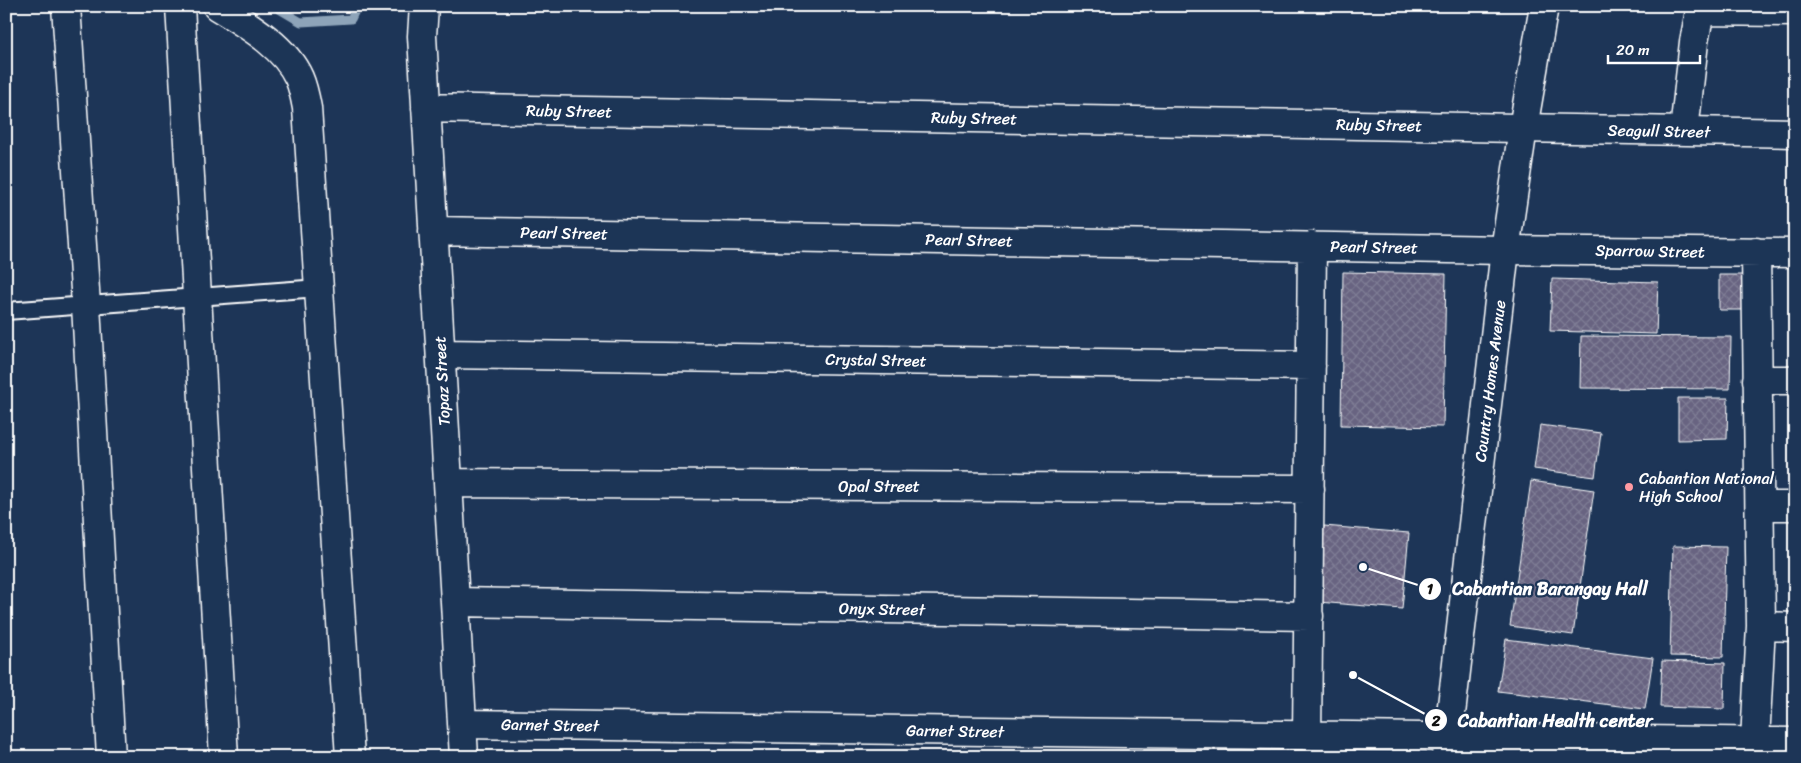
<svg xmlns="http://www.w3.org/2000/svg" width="1801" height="763" viewBox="0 0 1801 763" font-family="Sriracha,sans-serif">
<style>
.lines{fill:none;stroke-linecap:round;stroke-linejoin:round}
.stream{stroke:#8ea4b9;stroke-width:9}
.building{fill:url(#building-cross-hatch);stroke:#fff}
.service-casing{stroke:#fff;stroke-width:20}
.minor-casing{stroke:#fff;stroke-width:31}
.secondary-casing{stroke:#fff;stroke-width:31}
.service{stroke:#1d3557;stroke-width:16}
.minor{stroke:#1d3557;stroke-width:28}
.secondary{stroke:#1d3557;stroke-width:28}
.poi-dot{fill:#ff9aa2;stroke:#1d3557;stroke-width:2}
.labels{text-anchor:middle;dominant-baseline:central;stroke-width:4.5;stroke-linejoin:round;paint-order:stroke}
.street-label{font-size:16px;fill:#fff;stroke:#1d3557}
.poi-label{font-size:16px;fill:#fff;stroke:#1d3557;text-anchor:start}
.leader{fill:none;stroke:#fff;stroke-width:2}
.callout-dot{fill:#fff;stroke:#1d3557;stroke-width:2}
.mark-label{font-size:15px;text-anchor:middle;font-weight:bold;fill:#111}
.callout-label{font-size:18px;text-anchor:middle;font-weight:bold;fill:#fff;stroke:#1d3557;stroke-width:4.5;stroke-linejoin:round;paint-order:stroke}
</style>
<defs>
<pattern id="building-cross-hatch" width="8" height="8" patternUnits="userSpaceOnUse" patternTransform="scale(1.25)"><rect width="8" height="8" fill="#676481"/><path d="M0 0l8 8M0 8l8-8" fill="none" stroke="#7e7b94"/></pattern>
</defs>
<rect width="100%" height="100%" fill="#1d3557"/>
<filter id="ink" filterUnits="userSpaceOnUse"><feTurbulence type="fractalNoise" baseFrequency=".02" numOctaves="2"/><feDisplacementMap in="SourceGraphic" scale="10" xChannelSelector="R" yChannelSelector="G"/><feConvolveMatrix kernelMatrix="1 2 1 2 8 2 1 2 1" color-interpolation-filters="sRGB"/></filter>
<g filter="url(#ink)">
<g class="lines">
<!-- stream -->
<path class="stream" d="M274,6l27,16 50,-3 6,-13"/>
</g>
<!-- building -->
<path class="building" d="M1343,272l103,2 -3,153 -102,-2z
M1719,275h25l-1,35h-24z
M1552,279l106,3 -2,52 -106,-3z
M1581,336l150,1 -1,52 -150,-1z
M1678,398h50l-1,41 -49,1z
M1540,425l61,8 -6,44 -61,-8z
M1531,481l63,9 -21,145 -63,-9z
M1324,526l85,7 -7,76 -84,-7z
M1673,546l53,1 -3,110 -53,-1z
M1506,639l147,19 -8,51 -147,-18z
M1662,661l63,2 -1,46 -64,-2z"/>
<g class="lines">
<defs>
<path id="service" d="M6,311l313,-23"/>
<path id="minor" d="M66,6l20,299 25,452
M180,6l44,751
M217,6c29,18 68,40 82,72 4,9 6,19 8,30l43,649
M424,6l-2,30 42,721
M1700,11l95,1
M426,108l1369,25
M1684,131l10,-89 7,-36
M433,231l1072,19 290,3
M441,354l870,12
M1757,380h38
M448,483l862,6
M1760,506h35
M455,602l854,14
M1761,626l34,1
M462,724l1333,18
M1307,736l5,-490
M1755,741l6,-115 -5,-374"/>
<path id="secondary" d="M1446,757l59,-507 18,-122 21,-122"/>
</defs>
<!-- service casing -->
<use href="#service" class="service-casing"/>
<!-- minor casing -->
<use href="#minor" class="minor-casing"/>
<!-- secondary casing -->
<use href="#secondary" class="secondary-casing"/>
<!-- service -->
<use href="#service" class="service"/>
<!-- minor -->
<use href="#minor" class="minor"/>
<!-- secondary -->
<use href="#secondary" class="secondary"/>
</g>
</g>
<!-- markers -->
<circle class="poi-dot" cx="1629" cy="487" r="5"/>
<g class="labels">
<!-- street labels -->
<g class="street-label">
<text transform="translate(569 111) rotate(1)">Ruby Street</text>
<text transform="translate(974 118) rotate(1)">Ruby Street</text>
<text transform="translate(1379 125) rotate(1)">Ruby Street</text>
<text transform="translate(1659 131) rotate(1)">Seagull Street</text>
<text transform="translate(564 233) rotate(1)">Pearl Street</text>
<text transform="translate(969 240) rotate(1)">Pearl Street</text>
<text transform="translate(1374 247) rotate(1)">Pearl Street</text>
<text transform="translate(1650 251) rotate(1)">Sparrow Street</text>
<text transform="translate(876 360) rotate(1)">Crystal Street</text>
<text transform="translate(442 381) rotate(-93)">Topaz Street</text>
<text transform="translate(1490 381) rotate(-83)">Country Homes Avenue</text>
<text x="879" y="486">Opal Street</text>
<text transform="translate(882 609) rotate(1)">Onyx Street</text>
<text transform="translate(550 725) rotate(1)">Garnet Street</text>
<text transform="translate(955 731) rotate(1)">Garnet Street</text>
</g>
<!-- poi labels -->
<g class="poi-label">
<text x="1639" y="478">Cabantian National<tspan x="1639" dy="18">High School</tspan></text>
</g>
</g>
<!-- callouts -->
<path class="leader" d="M1363 567L1430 589M1353 675L1436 720"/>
<g class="callout-dot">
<circle cx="1363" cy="567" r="5"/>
<circle cx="1353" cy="675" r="5"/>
<circle cx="1430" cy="589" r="12"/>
<circle cx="1436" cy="720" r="12"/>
</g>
<g class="mark-label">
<text x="1430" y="594">1</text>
<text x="1436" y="726">2</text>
</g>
<g class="callout-label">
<text x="1550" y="595">Cabantian Barangay Hall</text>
<text x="1555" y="727">Cabantian Health center</text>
</g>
<!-- margin -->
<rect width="1801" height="763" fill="none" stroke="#1d3557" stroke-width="25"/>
<rect x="12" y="12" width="1776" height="738" fill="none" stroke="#fff" stroke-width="2" filter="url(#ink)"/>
<!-- scale -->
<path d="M1608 55v8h92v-8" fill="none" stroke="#ffffff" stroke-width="2.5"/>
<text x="1616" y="55" font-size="15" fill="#ffffff" stroke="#1d3557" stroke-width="4" paint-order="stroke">20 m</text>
</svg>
